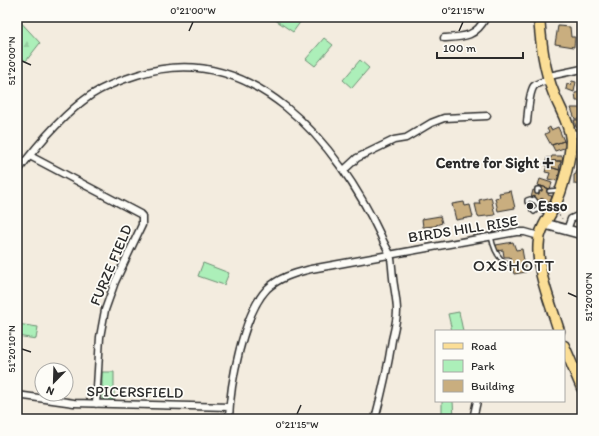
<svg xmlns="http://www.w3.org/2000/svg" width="599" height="436" viewBox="0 0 599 436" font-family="Itim,sans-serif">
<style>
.green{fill:#acefb9;stroke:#6c8d72}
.forest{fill:url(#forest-firs);stroke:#6c8d72}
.building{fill:#c9ae7f;stroke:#2b2b2b}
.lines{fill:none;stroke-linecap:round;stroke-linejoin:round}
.lane-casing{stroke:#2b2b2b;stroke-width:6}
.street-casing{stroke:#2b2b2b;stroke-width:9}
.secondary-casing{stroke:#2b2b2b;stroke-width:12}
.primary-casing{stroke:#2b2b2b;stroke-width:13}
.path{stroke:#2b2b2b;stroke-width:1;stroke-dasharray:1 3;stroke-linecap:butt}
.lane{stroke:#fdfcf7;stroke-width:3}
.street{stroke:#fdfcf7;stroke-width:6}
.secondary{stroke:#fdfcf7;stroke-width:9}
.primary{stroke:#fbde96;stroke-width:10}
.ticks{fill:none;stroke:#2b2b2b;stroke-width:1.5}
.poi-dot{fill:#2b2b2b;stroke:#fdfcf7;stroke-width:1.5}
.labels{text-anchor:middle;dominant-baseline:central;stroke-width:3.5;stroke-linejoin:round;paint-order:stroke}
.poi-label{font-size:15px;font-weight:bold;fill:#2b2b2b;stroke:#fdfcf7;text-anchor:end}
.street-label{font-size:15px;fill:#2b2b2b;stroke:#fdfcf7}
.quarter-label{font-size:17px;letter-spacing:1px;fill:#2b2b2b;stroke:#fdfcf7}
.neatline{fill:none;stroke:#2b2b2b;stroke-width:1.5}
.ticks-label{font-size:10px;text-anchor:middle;fill:#2b2b2b}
</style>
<defs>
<pattern id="forest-firs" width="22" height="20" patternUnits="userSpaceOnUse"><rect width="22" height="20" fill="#acefb9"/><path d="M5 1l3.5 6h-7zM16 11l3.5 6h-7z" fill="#94cd9f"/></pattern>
</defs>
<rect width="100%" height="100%" fill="#f3ecdf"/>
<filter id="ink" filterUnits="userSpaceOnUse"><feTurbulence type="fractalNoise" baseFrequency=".025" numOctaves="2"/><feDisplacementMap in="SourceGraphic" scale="8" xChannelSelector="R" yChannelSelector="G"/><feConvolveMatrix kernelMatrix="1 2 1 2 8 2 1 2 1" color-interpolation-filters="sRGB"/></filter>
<g filter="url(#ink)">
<!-- green -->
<path class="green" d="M271,17h24l6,4 -8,11z
M324,38l9,7 -18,21 -9,-7z
M360,60l9,8 -17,20 -9,-8z
M203,263l26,10 -5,12 -26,-9z
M459,312l4,19h-11l-4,-17z
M17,324l21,3 -2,12 -19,-3z
M102,372h12v28h-12z
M442,401h11l1,18h-12z"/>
<!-- forest -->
<path class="forest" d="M17,18l23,25 -14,18 -9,-6z"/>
<!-- building -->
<path class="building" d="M558,26l12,1 1,10h4l-1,10 -19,-3z
M572,81l4,1 -2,10 -8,-3 1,-5 4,1z
M582,92v9h-6l-1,-8z
M571,108h9v2h2v9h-7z
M574,120h8v11l-6,-4z
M550,127l1,3 7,-3 6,14 -13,4 -6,-11 4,-2 -2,-3z
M576,140l6,1v18l-8,-1z
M564,141l3,6 -12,4 -3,-6z
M552,156h10l1,5h-11l-2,6 -5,-2 2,-7h4z
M578,159h4v26l-8,-1v-9l2,-1z
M552,161h9l-2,9 -9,-3z
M547,166l13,4 -3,11 -9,-2 2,-6 -5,-1z
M540,179l12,4 -2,6 -12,-4z
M541,186l9,3 -2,6 4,1 -2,8 -19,-6 2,-8 6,2z
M511,191l4,17 -17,3 -3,-13 5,-1 -1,-4z
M491,197l4,18 -17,2 -3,-13h5l-1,-4z
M464,202l1,4 5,-1 3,12 -17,3 -4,-16z
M440,216l2,7 -6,2v1l-13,1 -1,-8z
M513,242l3,8 6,-1 4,23 -12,2 -4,-17h-6l-1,-7 -6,1 -1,-6z"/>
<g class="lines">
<defs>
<path id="lane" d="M549,191l11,-1
M537,192v-3h3
M542,201l-2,6 8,7
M527,202v-2l3,-1 5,2
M532,210l2,2 6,-5 -6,-8
M544,211l2,-8
M491,236c2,11 6,23 17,28"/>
<path id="street" d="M444,38c20,-1 32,-1 42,-21
M549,76l33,-7
M527,122c1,-9 2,-30 7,-36 4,-4 11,-5 16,-6
M570,133l12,2
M30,156l110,58 2,2v9l-27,57 -10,28 -5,27 -4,67
M344,170l13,-12 37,-18 12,-2 25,-15 13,-5 43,-2
M17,172c21,-28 45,-57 74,-77 14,-9 30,-15 46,-20 115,-37 201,69 244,161 2,6 6,12 9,18 2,7 2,16 3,24 1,10 4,22 4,33 0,9 -3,20 -5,29 -4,27 -10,53 -17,79
M567,230l4,-11 11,-5
M17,395l57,8 155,4
M229,419c1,-34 14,-105 38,-130 12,-12 29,-16 44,-20l205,-37h9l14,4
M473,419l4,-18"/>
<path id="secondary" d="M545,224l37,10"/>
<path id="primary" d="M539,17c2,26 5,53 15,77 6,15 16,30 17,46 0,17 -9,52 -17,67 -5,11 -14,21 -15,33 -4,28 12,64 20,91
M564,346l18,42"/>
</defs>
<!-- lane casing -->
<use href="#lane" class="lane-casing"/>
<!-- street casing -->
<use href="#street" class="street-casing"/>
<!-- secondary casing -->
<use href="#secondary" class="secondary-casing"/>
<!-- primary casing -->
<use href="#primary" class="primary-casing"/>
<!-- path -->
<path class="path" d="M559,215l4,5"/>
<!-- lane -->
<use href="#lane" class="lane"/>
<!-- street -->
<use href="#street" class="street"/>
<!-- secondary -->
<use href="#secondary" class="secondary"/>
<!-- primary -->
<use href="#primary" class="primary"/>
</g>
</g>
<!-- ticks -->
<path class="ticks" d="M189,31l4,-9M459,31l4,-9M22,61l9,4M568,293l9,4M22,349l9,3M297,414l4,-9"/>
<!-- markers -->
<g class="poi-dot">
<path d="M546 157h4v4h4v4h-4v4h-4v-4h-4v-4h4z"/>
<circle cx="530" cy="206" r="4"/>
</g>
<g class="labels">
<!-- poi labels -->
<g class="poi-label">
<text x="539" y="163">Centre for Sight</text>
<text x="538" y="206" text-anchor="start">Esso</text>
</g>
<!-- street labels -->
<g class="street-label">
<text transform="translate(463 229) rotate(-9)">BIRDS HILL RISE</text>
<text transform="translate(111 265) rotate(-67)">FURZE FIELD</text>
<text transform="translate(135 392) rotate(1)">SPICERSFIELD</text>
</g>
<!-- quarter labels -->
<g class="quarter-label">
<text x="514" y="265">OXSHOTT</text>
</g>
</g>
<!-- margin -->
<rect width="599" height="436" fill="none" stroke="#fdfcf7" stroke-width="44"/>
<!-- legend -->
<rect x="435" y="330" width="130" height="72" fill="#fdfcf7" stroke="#a9a8a5"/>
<rect x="443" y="343" width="20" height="6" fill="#fbde96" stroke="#a9a8a5"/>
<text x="471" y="350" font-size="12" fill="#2b2b2b">Road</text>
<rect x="443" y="360" width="20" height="12" fill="#acefb9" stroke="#a9a8a5"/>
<text x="471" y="370" font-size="12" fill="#2b2b2b">Park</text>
<rect x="443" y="380" width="20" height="12" fill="#c9ae7f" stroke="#a9a8a5"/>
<text x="471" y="390" font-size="12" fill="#2b2b2b">Building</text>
<!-- north arrow -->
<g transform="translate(54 382) rotate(203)"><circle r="19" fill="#fdfcf7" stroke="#a9a8a5"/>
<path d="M0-3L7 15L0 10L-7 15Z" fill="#2b2b2b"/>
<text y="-6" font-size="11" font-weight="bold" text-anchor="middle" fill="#2b2b2b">N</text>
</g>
<!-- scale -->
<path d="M437 52v6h86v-6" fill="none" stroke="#2b2b2b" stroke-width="2"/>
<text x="443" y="52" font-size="12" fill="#2b2b2b" stroke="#fdfcf7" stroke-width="3" paint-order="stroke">100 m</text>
<rect x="22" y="22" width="555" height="392" class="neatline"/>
<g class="ticks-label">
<text x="193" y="14">0°21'00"W</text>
<text x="463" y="14">0°21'15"W</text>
<text transform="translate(11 61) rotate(-90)" y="4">51°20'00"N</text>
<text transform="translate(588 297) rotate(-90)" y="4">51°20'00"N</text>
<text transform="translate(11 349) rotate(-90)" y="4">51°20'10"N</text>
<text x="297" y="428">0°21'15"W</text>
</g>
</svg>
